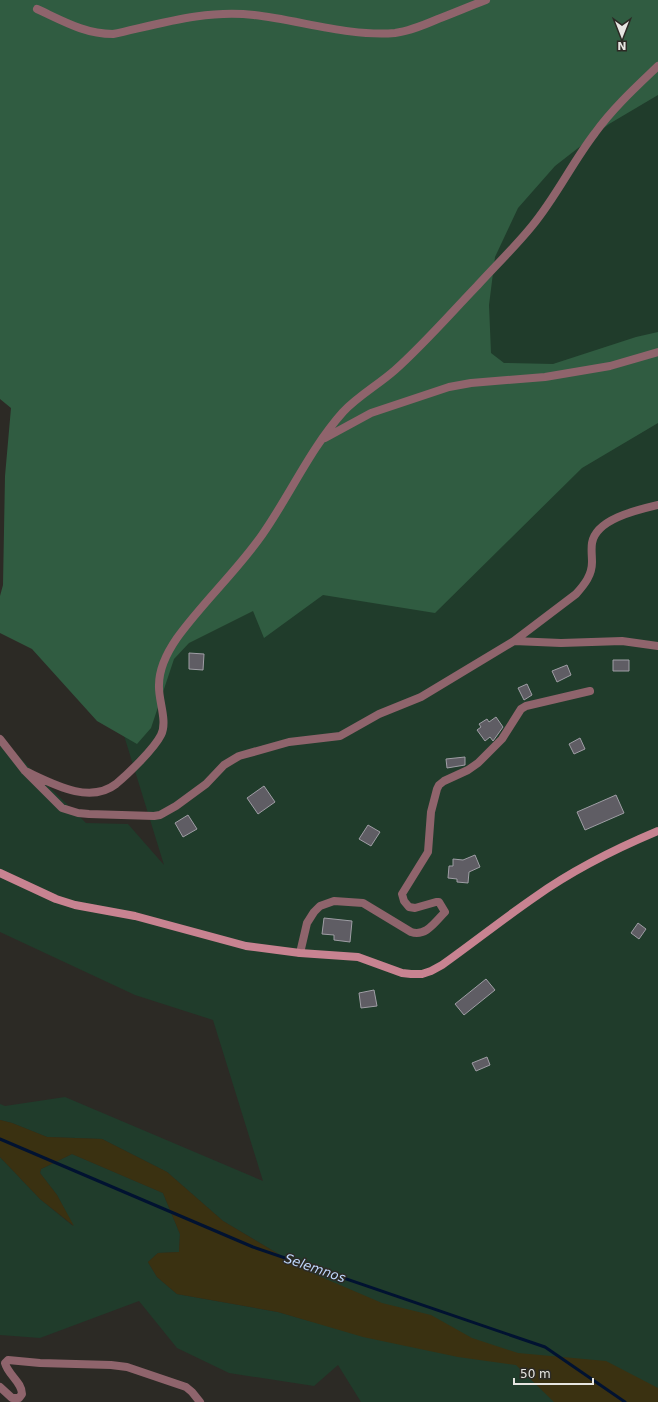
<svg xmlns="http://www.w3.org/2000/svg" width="658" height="1402" viewBox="0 0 658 1402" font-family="'DejaVu Sans',sans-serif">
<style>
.green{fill:#203c2b}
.forest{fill:#305c41}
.sand{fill:#3a3111}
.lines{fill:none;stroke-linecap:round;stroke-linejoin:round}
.stream{stroke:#011231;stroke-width:3}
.building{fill:#5f5d64;stroke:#9f9ea5}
.minor{stroke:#8f646c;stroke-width:8}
.secondary{stroke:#c88391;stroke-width:8}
.labels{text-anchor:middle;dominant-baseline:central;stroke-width:3;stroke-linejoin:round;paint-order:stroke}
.water-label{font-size:13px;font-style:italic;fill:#bfd8fd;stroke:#2c2a25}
</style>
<rect width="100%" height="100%" fill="#2c2a25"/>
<!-- green -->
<path class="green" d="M658,0v1402h-297l-23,-37 -24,21 -85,-13 -52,-25 -38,-47 -99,37 -40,-3v-178l40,42 33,27 -16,-31 -17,-22 1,-4 31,-15 91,39 17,41 -1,18 -21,1 -10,9 9,15 20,17 101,18 35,10 -26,-63 -64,-38 -56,-49 -65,-33 -55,-2 -35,-14 -12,-3v-16l5,2 60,-9 198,84 -50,-161 -78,-25 -135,-63v-196l27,29 59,58 42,1 36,41 -42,-136z"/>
<!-- forest -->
<path class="forest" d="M0,0h658v95l-49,29 -54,42 -37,42 -23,49 -6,48 2,48 13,10 49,1 83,-27 22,-5v91l-76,45 -147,145 -112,-18 -59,43 -11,-27 -64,32 -15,16 -23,69 -14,16 -40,-23 -65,-72 -32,-16v-37l3,-11 2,-109 6,-68 -11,-9z"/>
<!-- sand -->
<path class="sand" d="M0,1120l12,3 35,14 55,2 65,33 56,49 82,49 77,33 49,12 41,23 46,15 88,8 52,27v14h-104l-38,-37 -58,-8 -95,-20 -85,-25 -101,-18 -20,-17 -9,-15 10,-9 21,-1 1,-18 -17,-41 -91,-39 -31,15 -1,4 17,22 17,31 -34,-27 -40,-42z"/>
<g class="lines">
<!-- stream -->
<path class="stream" d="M0,1139l253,108 292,100 80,55"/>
</g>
<!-- building -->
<path class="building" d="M189,653l15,1 -1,16 -14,-1z
M613,660h16v11h-16z
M567,665l4,10 -14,7 -5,-11z
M527,684l5,11 -8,5 -6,-12z
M496,717l7,10 -10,14 -3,-4 -5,4 -8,-11 4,-3 -2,-3 8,-5 2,3z
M580,738l5,11 -11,5 -5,-10z
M465,757v8l-18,3 -1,-9z
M264,786l11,16 -17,12 -11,-16z
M616,795l8,18 -39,17 -8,-18z
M188,815l9,14 -14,8 -8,-14z
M368,825l12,7 -9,14 -12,-7z
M475,855l5,12 -11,5 -1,11 -11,-1v-3l-9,-1 1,-12h4v-7l10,1z
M324,918l28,3 -2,21 -16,-2v-5l-12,-1z
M638,923l8,6 -7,10 -8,-6z
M486,979l9,11 -31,25 -9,-11z
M374,990l3,16 -16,2 -2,-15z
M487,1057l3,8 -14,6 -4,-8z"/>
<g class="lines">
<!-- minor -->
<path class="minor" d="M37,9c26,12 48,25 76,25 46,-10 94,-25 141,-19 45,5 96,22 141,18 15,-2 29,-8 43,-14 16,-6 32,-13 48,-19
M325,438l46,-25 78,-26 22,-4 74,-6 65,-11 48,-14
M514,641l62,-47c9,-10 16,-19 16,-32 0,-6 -1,-13 0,-19 4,-24 45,-33 66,-38
M0,739l25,32 37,37 16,5 11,1 65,2 6,-1 16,-9 30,-22 18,-19 15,-9 50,-14 51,-6 39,-22 42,-17 93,-56 47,2 61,-2 36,5
M25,771c26,12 64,34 91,13 12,-10 38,-35 45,-49 7,-14 -3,-35 -2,-50 0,-17 9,-34 18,-47 26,-36 59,-66 85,-103 28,-40 48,-86 81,-123 15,-16 35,-27 52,-42 29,-26 55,-56 82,-84 18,-20 38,-39 55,-60 24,-29 40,-63 63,-93 18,-25 41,-46 63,-67
M300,953l7,-30 7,-11 6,-6 14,-5 29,2 48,29c15,5 24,-10 34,-20l-6,-10h-3l-21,6 -6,-1 -5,-6 -2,-7 26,-42 3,-40 6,-23 2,-4 5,-4 24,-11 10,-7 24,-24 19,-30 5,-3 64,-15
M0,1387l12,11h7l3,-4c0,-12 -14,-19 -17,-31l3,-3 32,3 71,2 16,2 59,20 6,5 8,10"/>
<!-- secondary -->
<path class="secondary" d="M0,873l56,26 19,6 60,11 111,30 54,7 58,4 44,16 9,1h11l9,-3 11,-6c31,-22 61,-46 93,-68 38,-27 80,-48 123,-66"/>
</g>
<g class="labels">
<!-- water labels -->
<g class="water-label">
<text transform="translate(315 1268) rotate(19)">Selemnos</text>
</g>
</g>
<!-- north arrow -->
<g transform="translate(622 36) rotate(180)" stroke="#2c2a25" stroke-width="3" paint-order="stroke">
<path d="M0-3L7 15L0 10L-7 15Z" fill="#e6e5e1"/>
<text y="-6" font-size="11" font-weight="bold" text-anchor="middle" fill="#e6e5e1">N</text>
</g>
<!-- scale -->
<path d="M514 1378v6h79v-6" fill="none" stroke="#e6e5e1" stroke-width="2"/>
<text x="520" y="1378" font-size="12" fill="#e6e5e1" stroke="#2c2a25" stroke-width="3" paint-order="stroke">50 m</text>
</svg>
